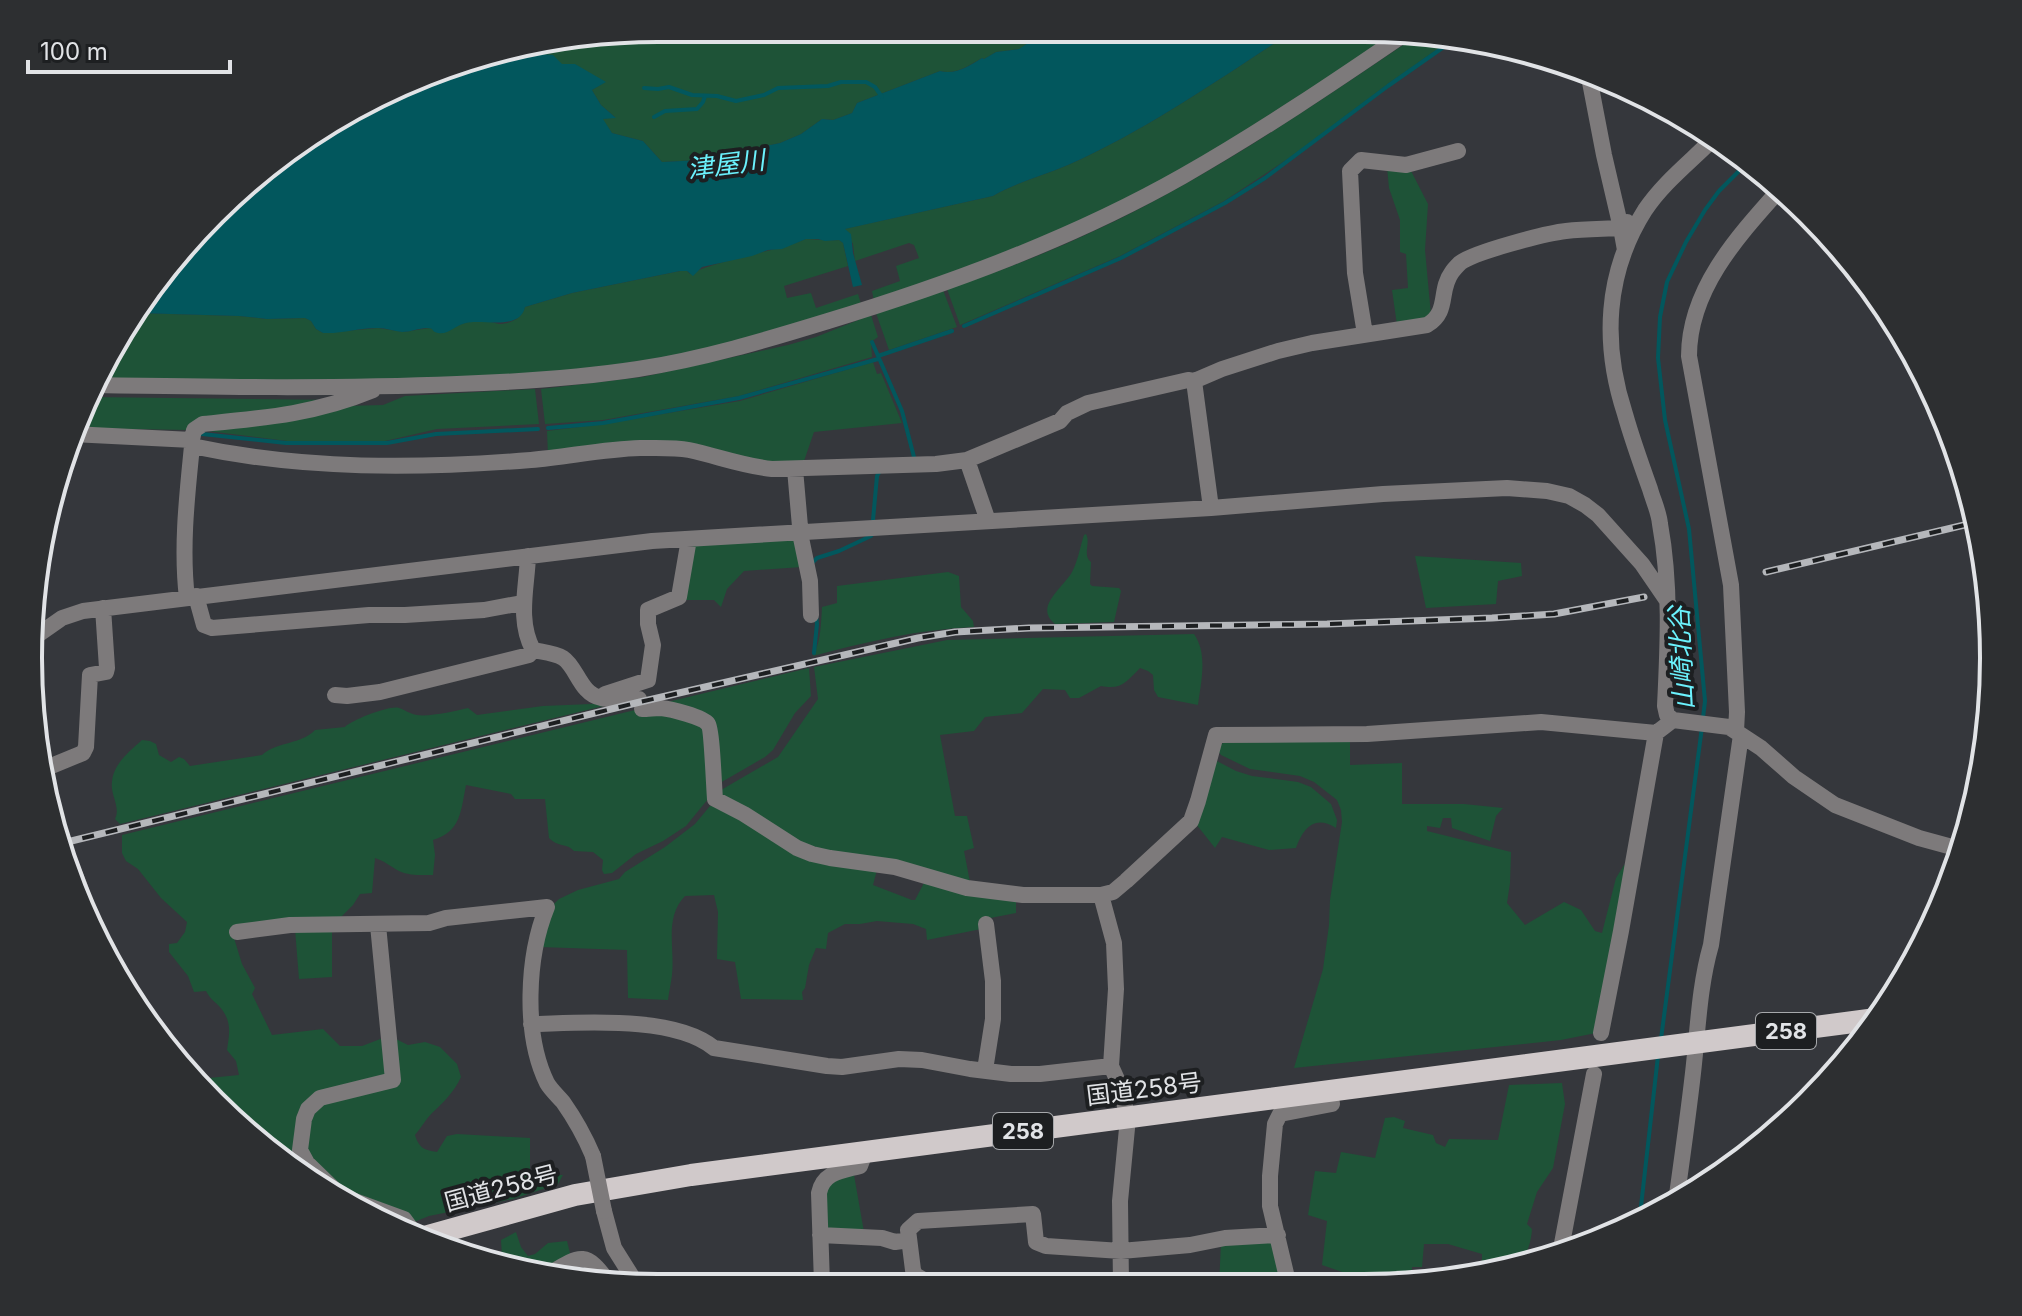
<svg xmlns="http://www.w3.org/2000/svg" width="2022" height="1316" viewBox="0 0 2022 1316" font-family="Inter,'Noto Sans JP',sans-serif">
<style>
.green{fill:#1e5337}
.water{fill:#02575d}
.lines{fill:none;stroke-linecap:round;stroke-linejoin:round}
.stream{stroke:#02575d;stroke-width:4}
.minor{stroke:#7d7a7b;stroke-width:16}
.trunk{stroke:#d0c9ca;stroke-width:22}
.rail-casing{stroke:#b5b7bb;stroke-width:7}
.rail{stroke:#1d1f21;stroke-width:4;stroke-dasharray:12;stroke-linecap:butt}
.minor-bridge{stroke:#7d7a7b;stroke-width:16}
.labels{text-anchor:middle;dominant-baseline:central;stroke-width:8;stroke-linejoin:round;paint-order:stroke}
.shield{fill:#1d1f21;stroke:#a6a8ab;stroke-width:2}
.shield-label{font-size:22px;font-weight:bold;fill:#e1e3e6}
.street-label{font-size:24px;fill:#e1e3e6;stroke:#1d1f21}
.water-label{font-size:26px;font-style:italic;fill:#6bf2fd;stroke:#1d1f21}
.rim{fill:none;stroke:#e1e3e6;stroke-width:4}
</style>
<rect width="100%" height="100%" fill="#35373c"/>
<!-- green -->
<path class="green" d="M658,28l435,3 -24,9 -16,1 -15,-1 -10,3 -8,6 -24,3 -12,7 -2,-1c-14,8 -26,17 -42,13l-83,32 -5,10 -19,7 -11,-1 -21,15 -21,9 -79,17 -39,2 -19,-21 -31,-8 -10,-14 13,-2 -14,-12 -9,-15 13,-8 -43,-17 -93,-6z
M1292,32l105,1 -219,140 -89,44 -75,32 -140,52 -2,-10 28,-10 -4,-15 23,-8 -5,-13 -5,-2 -54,18 -2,-17 -9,-15 149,-33c24,-14 50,-20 75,-31 79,-35 151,-86 224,-133z
M1421,33h26l9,3 -68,48 -90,68 -74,49 -104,55 -160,69 -13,-36c50,-17 99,-35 147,-58 115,-53 221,-127 327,-198z
M1387,167l23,2 18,35 -3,46 6,65 -7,6 -27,4 -5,-35 16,-2 -2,-34 -6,-2v-32l-11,-32z
M806,239c11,0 21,2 33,1l4,3 5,23 -64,20 3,12 24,-5 5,15 42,-14 3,10c-57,18 -112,36 -170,48 -195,38 -396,29 -593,27l38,-66 103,3 28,3 38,-1 6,3 5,8 7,4 55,-5 26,4 25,-4 20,3c10,-8 24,-11 37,-10 2,0 12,3 13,3 12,0 23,-6 26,-17l47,-14 108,-22h7l3,3c37,-17 78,-20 116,-35z
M943,290l14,37 -68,23 -13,-37z
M871,315l7,22 -7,5 1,15 -133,39 -136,24 -58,4 -4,-35 102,-12 145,-32 28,-8z
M873,362l4,12 4,-1 21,50 -88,9 -11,32 -34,2 -81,-20 -140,9 -1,-24 56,-7 137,-23z
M535,389l4,35 -102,5 -52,12h-98l-87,-11 146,-24 37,-1 22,-9z
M88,397l249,3 -148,30 -116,-2 3,-11z
M1086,534c5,9 -4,21 5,28l-1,22 2,2 27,2 2,3 -7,31 -59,2c-22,-17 9,-37 17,-52 6,-11 8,-25 12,-37z
M797,538l5,29 -58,4 -17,18 -6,18 -7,-7h-29l8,-56z
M1415,556l106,7 1,13 -24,5 -2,23 -70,4z
M948,572l11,4 2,31 12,14 1,6c-54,2 -108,15 -161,29 8,-14 8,-33 9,-49l15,-4v-17z
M1194,634c14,20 7,48 4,71l-40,-8 -4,-7 -1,-15 -5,-4 -8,-3c-14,14 -18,22 -39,18l-22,12h-9l-5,-8 -22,-1 -21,24 -37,4 -11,14 -34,4 15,81h12l7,32 -10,3 6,31 -152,-31 -98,-53 1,-8 57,-33 40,-58 -4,-32 133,-27z
M809,668l2,28 -16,17 -22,37 -8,7 -45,26 -6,-57 -59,-21z
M615,701l1,2 -496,121 -5,-5c6,-12 -5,-24 -3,-37 1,-18 18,-31 30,-42l8,1 6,3 3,11 12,7 8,-5 5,2 6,7 72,-11c14,-13 40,-11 53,-25l30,-3c7,-7 45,-22 54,-19 6,2 11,6 18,7 12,2 39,-4 51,-7l9,7 66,-9 48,-2z
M635,710l69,14 4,75 -22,27 -23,15 -27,13 -24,19 -8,1 -2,-4 1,-10 -10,-8 -19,-1c-7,-8 -17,-4 -25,-13l-4,-39h-30l-4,-5 -45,-9c-5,25 -5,47 -33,55l2,15 -2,20c-11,0 -23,1 -34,-4 -9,-5 -15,-10 -24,-13l-3,35 -12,1 -7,11 -16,16 -103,17 8,26 13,24 -3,6 20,41 51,-6 17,17h22l21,-8h11l14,7 17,-3 15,5 17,17 4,13c-7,15 -17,25 -29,36 -6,6 -11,15 -17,22 4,13 9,15 22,17l10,-16 10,-2 73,4v36l33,1 -5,9 -45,15 -84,17 -15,6 -23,5 -11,-4 -138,-92 -43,-52 40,-4 -3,-14 -9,-11c2,-14 5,-26 -4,-39 -5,-8 -13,-11 -17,-20l-12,1 -6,-16 -19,-24v-8l8,-1 8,-11 2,-10 -26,-24 -23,-29 -12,-8 -4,-8v-18z
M1230,740h120v25l52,-2v41h62l39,4 -7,8 -6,25 -38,-13 -1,-10h-8l-3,10 -13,-2v5l84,21 -1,31 -3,20 18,22 39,-23 17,8 14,21 7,2 14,-55 8,-13h4l-32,168 -35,7 -267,28 29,-99 6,-44 1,-25 12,-78 -1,-12 -4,-10 -23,-18 -14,-6 -50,-7 -29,-14 -3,-4 1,-6z
M1215,760l21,11 16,5 46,6 13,5 20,17 6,16 -1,8c-22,-14 -33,1 -40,20l-27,2 -47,-13 -7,11 -19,-24z
M710,806h6l78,46 83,18 -4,15 39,15h3l10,-19 40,13 51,8v11l-36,7 1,9 -54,11 -1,-11 -13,-5 -36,-3 -17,3h-15l-17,9 -2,16 -10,-1 -7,17 -4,23 -3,4 1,8 -62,-1 -6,-37 -18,-3 1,-47 -4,-17 -29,1c-21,22 -10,51 -13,79 -1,8 -3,17 -4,25l-40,-2 -1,-48 -87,-3 11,-40 8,-8 19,-9 41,-11 6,-7 40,-25 30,-23z
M295,929h37v48l-33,2z
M1562,1083l3,21 -12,64 -16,24 -10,32 5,5c-1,16 -7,34 -22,40 -8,4 -19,4 -28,5v-20l-34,-10h-24l-2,23h-10v8h-61l-29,-10 5,-44 -19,-6 7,-44 21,2 5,-21 34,6 10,-40 9,-1 11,4 -2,7 30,7 3,8 9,4 4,-8 49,1 11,-55z
M854,1175l10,57 -38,-2 -2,-43 9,-9z
M516,1232l5,15 7,9 7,-2 13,-11 19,-2 4,16 -26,16 -52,-15 1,-2 8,1 -1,-17z
M1221,1243h55l10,43h-67z"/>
<!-- water -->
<path class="water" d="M1093,31l199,1c-73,47 -145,98 -224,133 -25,11 -51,17 -75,31l-148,33 6,5 2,19 9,32 -9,2 -10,-44 -4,-3 -14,1 -7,-2h-12l-24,10 -14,1 -16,6 -50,11 -9,9 -6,-5h-7l-108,22 -47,14c-5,24 -41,12 -59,16 -10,2 -18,12 -28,10 -8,-2 -3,-5 -11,-5 -8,0 -16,4 -25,4 -8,-1 -16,-4 -24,-4 -19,0 -37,6 -55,5l-7,-4 -5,-8 -6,-3 -38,1 -28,-3 -103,-3 22,-39 150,-140 148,-73 71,-8 26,2 9,9h13l31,18 -14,8 9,15 15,13 -13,1 9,14 31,8 19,21 39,-2 79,-17 21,-9 21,-15 11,1 19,-7 5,-10 83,-32c16,4 29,-5 42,-13l2,1 12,-7 23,-3 9,-6 10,-3 15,1 16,-1z"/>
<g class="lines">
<!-- stream -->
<path class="stream" d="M644,88l14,1 11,-2 23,8 25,1 19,5 28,-6 14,-7 50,-2 13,-4h25l9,5 7,10
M654,117l11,-6 32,-2 6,-7 2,-6
M964,326l157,-68 104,-55 40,-25 123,-92 70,-49
M872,342l30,69 12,46
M878,356l74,-25
M548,428l55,-5 136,-25 139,-39
M202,434l84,9h101l49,-9 102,-5
M873,520l4,-44 3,-5
M812,563l5,-5 22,-7 32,-15
M814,653l3,-29 -1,-8
M1703,718l2,-17 -16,-172 -24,-109 -7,-62 2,-41 7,-35 19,-40 19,-32 14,-19 28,-28
M1661,1039l41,-312
M1639,1224l19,-168"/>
<!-- minor -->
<path class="minor" d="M1589,77l15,78 17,73 6,-6
M1365,334l-10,-61 -5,-102 11,-11 45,5 52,-14
M1194,381l17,127
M94,385c121,2 242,4 363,-1 61,-2 121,-6 181,-15 65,-10 128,-29 190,-48 121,-37 244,-82 355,-145 77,-44 150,-93 223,-143
M72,434l120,6v6c112,24 226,23 339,14 36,-3 73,-11 109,-12 15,0 34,-1 49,2 28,6 54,16 83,19l164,-5 31,-4 93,-39 7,-8 21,-10 100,-23 6,1 28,-12 56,-18 34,-8 115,-18c23,-14 11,-34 25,-53 2,-3 5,-6 8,-9 14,-11 87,-30 106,-32 18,-2 37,-2 55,-3l4,22
M192,440l2,-10 9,-6c61,-6 112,-10 170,-34
M967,460l21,61
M795,469l6,69 9,43 1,34
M528,556c-1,31 -11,64 5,94 9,2 22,3 30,8 14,9 17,36 38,40 12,2 26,0 38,1
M196,596l8,29 8,3 157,-13h36l79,-5 38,-7
M187,598c-6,-50 0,-102 5,-152
M32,639l30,-21 21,-7 569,-70 559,-33 172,-14 124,-6 40,3 22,5 16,9 13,10 44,49 26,38
M605,694l43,-14 5,-35 -5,-21v-14l31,-13 10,-58
M335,695l12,1 33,-4 149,-37 4,-5
M642,709c6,0 13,-1 19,-1 10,1 42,9 47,16 4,5 6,64 7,75l29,15 53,34 15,6 18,4 65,9 72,21 56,7h78l12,-3 13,-11 65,-60 7,-20 18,-66 151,-1 174,-12 115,11
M1673,720l-6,-5 -2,-9c3,-61 6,-122 -5,-182 -1,-12 -7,-24 -10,-35 -9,-25 -18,-50 -25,-75 -23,-70 -20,-141 20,-204 18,-27 45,-48 67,-70
M1736,731l1,-19 -6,-127 -42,-229c0,-68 51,-122 93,-169
M44,769l39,-16 3,-6 4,-72 16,-3 1,-4 -4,-60
M49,812l31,75 10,33
M1101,895l13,48 2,46 -5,77 9,20 8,32 -8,83 1,84
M378,925l15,155 -73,18 -12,11 -4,10 -4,31 7,13 34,33 63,23 11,15
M237,932l53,-7 139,-2 17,-5 101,-11c-20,49 -24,127 0,176 4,7 11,13 16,19 12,17 22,35 30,54
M531,1024c50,-1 143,-9 183,24l113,18 15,1 57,-8 23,1 48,9 41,5h29l71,-8
M1601,1033l20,-102 35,-198 17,-13 56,7 32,21 33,29 41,28 84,33 44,12
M985,1070l8,-51v-38l-7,-57
M1676,1202c6,-43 12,-85 17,-129 5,-43 6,-86 18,-128l30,-210
M604,1211l10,37 22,35
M820,1235l62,3 13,4 14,-2
M1560,1254l34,-180
M549,1274c31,-19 37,-24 60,9
M822,1284l-3,-91c4,-21 23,-22 41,-27l5,-13
M931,1284l-16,-9 -2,-5 -5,-40 10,-9 115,-7 3,28 10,4 75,5 69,-6 35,-7 53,-3
M1289,1286l-19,-80v-30l5,-52 5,-10 52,-10 -2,-13"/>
<!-- trunk -->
<path class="trunk" d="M424,1237l151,-42 116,-20 1185,-156"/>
<defs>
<path id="rail" d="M1766,572l211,-50
M59,844l581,-142 278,-64 37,-6 74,-4 298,-4 165,-6 62,-4 90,-17"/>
</defs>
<!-- rail casing -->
<use href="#rail" class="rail-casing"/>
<!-- rail -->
<use href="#rail" class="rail"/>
<!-- minor-bridge -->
<path class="minor-bridge" d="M593,1156l11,55"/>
</g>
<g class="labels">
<!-- shield labels -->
<g class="shield">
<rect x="1756" y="1013" width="60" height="36" rx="6"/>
<rect x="993" y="1113" width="60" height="36" rx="6"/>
</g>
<g class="shield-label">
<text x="1786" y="1031">258</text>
<text x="1023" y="1131">258</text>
</g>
<!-- street labels -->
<g class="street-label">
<text transform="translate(1144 1089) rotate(-7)">国道258号</text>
<text transform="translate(501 1188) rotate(-15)">国道258号</text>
</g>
<!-- water labels -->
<g class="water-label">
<text transform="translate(726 164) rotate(-7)">津屋川</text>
<text transform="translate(1681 658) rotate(-93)">山崎北谷</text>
</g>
</g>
<!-- crop -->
<path d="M0 0H2022V1316H0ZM658 42H1364A616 616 0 0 1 1980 658V658A616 616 0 0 1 1364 1274H658A616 616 0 0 1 42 658V658A616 616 0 0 1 658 42Z" fill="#2d2f31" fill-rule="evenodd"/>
<path class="rim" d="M658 42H1364A616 616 0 0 1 1980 658V658A616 616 0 0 1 1364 1274H658A616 616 0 0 1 42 658V658A616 616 0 0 1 658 42Z"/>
<!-- scale -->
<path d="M28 60v12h202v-12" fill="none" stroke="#e1e3e6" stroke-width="4"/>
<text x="40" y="60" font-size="24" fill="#e1e3e6" stroke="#1d1f21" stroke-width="6" paint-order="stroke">100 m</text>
</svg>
